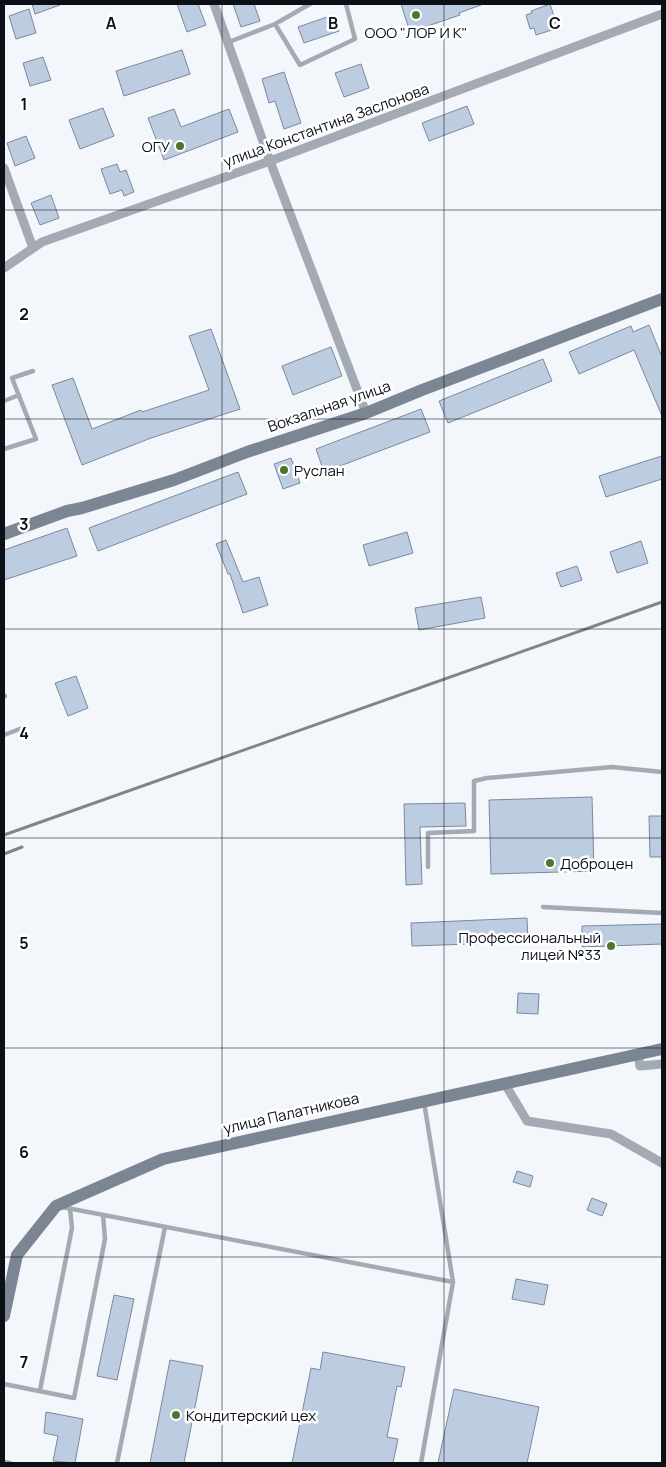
<svg xmlns="http://www.w3.org/2000/svg" width="666" height="1467" viewBox="0 0 666 1467" font-family="Manrope,sans-serif">
<style>
.building{fill:#bdcde1;stroke:#7b899c}
.lines{fill:none;stroke-linecap:round;stroke-linejoin:round}
.lane{stroke:#a3aab3;stroke-width:4.5}
.street{stroke:#a3aab3;stroke-width:9}
.secondary{stroke:#7c8592;stroke-width:12}
.rail{stroke:#81858b;stroke-width:3}
.grid{fill:none;stroke:#0b1017;stroke-width:1;stroke-opacity:0.55}
.poi-dot{fill:#51742c;stroke:#fff;stroke-width:2}
.labels{text-anchor:middle;dominant-baseline:central;stroke-width:5;stroke-linejoin:round;paint-order:stroke}
.poi-label{font-size:15px;fill:#0b1017;stroke:#fff;text-anchor:start}
.street-label{font-size:15px;fill:#0b1017;stroke:#fff}
.grid-label{font-size:16px;text-anchor:middle;font-weight:bold;fill:#0b1017;stroke:#fff;stroke-width:5;stroke-linejoin:round;paint-order:stroke}
</style>
<rect width="100%" height="100%" fill="#f3f6fb"/>
<!-- building -->
<path class="building" d="M32,4h28v1l-25,9z
M177,4h21l8,21 -19,7z
M233,4h21l6,17 -19,6z
M401,4h80v1l-22,8 1,2 -50,17z
M550,4l8,24 -22,7 -2,-7 -4,1 -4,-14 6,-2 -1,-2z
M29,9l7,24 -20,6 -7,-23z
M333,15l6,16 -35,12 -6,-16z
M182,50l8,24 -66,22 -8,-25z
M43,57l8,23 -21,6 -7,-23z
M361,64l8,24 -25,9 -9,-24z
M284,72l17,51 -17,6 -9,-28 -6,2 -7,-24z
M467,106l7,18 -45,17 -7,-18z
M103,108l11,28 -34,13 -11,-29z
M174,109l7,18 48,-18 9,23 -74,28 -16,-42z
M26,136l9,22 -20,8 -8,-23z
M117,164l3,8 6,-2 8,22 -10,4 -2,-6 -12,4 -9,-25z
M51,195l8,23 -19,7 -9,-22z
M649,325l13,32v59l-28,-66 -55,24 -10,-22 62,-26 2,6z
M211,329l29,80 -89,29 -69,27 -30,-80 21,-7 19,51 49,-19 1,2 67,-22 -20,-54z
M331,347l11,29 -49,19 -11,-29z
M543,359l9,22 -104,42 -9,-22z
M421,409l9,23 -106,40 -8,-23z
M662,456v23l-56,18 -7,-21z
M291,458l9,25 -17,6 -9,-25z
M238,472l9,22 -149,57 -9,-23z
M67,528l10,28 -73,24v-30z
M407,532l6,21 -44,13 -6,-21z
M226,540l17,42 16,-5 9,28 -25,8 -13,-39h-2l-12,-30z
M641,541l7,22 -31,10 -7,-21z
M577,566l5,14 -21,7 -5,-14z
M481,597l4,21 -66,12 -4,-22z
M76,676l12,32 -20,8 -13,-33z
M592,797l2,74 -103,3 -2,-74z
M465,803l1,23 -46,1 2,57 -16,1 -2,-81z
M649,816h13v41h-12z
M527,918l1,24 -116,4 -1,-23z
M662,924v20l-80,3v-21z
M518,993l21,1 -1,20 -21,-1z
M517,1171l16,5 -3,11 -17,-5z
M592,1198l15,6 -5,12 -15,-6z
M516,1279l32,6 -4,20 -32,-6z
M114,1295l20,4 -17,81 -20,-4z
M323,1352l82,15 -4,20 -4,-1 -10,51 11,2 -5,24h-101l19,-95 9,2z
M170,1360l33,6 -19,97h-34z
M454,1389l85,18 -12,56h-89z
M46,1412l37,7 -8,44 -22,-2 5,-25 -14,-3z"/>
<g class="lines">
<!-- lane -->
<path class="lane" d="M275,24l25,41 55,-26 -9,-35
M229,42l46,-18 35,-20
M4,401l15,-6
M4,449l32,-10 -24,-61 21,-7
M4,697l1,-1
M4,735l21,-8
M428,867v-34l46,-2v-50l13,-3 125,-11 50,5
M543,907l119,6
M62,1207l391,75
M4,1384l70,14 31,-159 -2,-24
M40,1390l32,-162 -2,-19
M4,1462l6,1
M117,1463l48,-236
M421,1463l32,-181 -29,-180"/>
<!-- street -->
<path class="street" d="M214,4l56,157 96,252
M4,168l29,80
M4,268l38,-26 228,-81 392,-147
M638,1054l2,12 22,-2
M505,1084l22,37 84,13 51,29"/>
<!-- secondary -->
<path class="secondary" d="M4,534l63,-23 15,-3 92,-28 73,-28 119,-39 56,-23 240,-91
M4,1316l13,-61 39,-49 107,-47 499,-110"/>
<!-- rail -->
<path class="rail" d="M4,835l658,-233
M4,854l18,-7"/>
</g>
<!-- grid -->
<path class="grid" d="M222,4v1459M444,4v1459M4,210h658M4,419h658M4,629h658M4,838h658M4,1048h658M4,1257h658"/>
<!-- markers -->
<g class="poi-dot">
<circle cx="416" cy="15" r="5"/>
<circle cx="180" cy="146" r="5"/>
<circle cx="284" cy="470" r="5"/>
<circle cx="550" cy="863" r="5"/>
<circle cx="611" cy="946" r="5"/>
<circle cx="176" cy="1415" r="5"/>
</g>
<g class="labels">
<!-- poi labels -->
<g class="poi-label">
<text x="416" y="32" text-anchor="middle">ООО "ЛОР И К"</text>
<text x="170" y="146" text-anchor="end">ОГУ</text>
<text x="294" y="470">Руслан</text>
<text x="560" y="863">Доброцен</text>
<text x="601" y="937" text-anchor="end">Профессиональный<tspan x="601" dy="17">лицей №33</tspan></text>
<text x="186" y="1415">Кондитерский цех</text>
</g>
<!-- street labels -->
<g class="street-label">
<text transform="translate(326 125) rotate(-20)">улица Константина Заслонова</text>
<text transform="translate(329 406) rotate(-19)">Вокзальная улица</text>
<text transform="translate(291 1113) rotate(-13)">улица Палатникова</text>
</g>
</g>
<g class="grid-label">
<text x="111" y="29">A</text>
<text x="333" y="29">B</text>
<text x="555" y="29">C</text>
<text x="24" y="110">1</text>
<text x="24" y="320">2</text>
<text x="24" y="530">3</text>
<text x="24" y="739">4</text>
<text x="24" y="949">5</text>
<text x="24" y="1158">6</text>
<text x="24" y="1368">7</text>
</g>
<!-- border -->
<rect width="666" height="1467" fill="none" stroke="#0b1017" stroke-width="10"/>
</svg>
